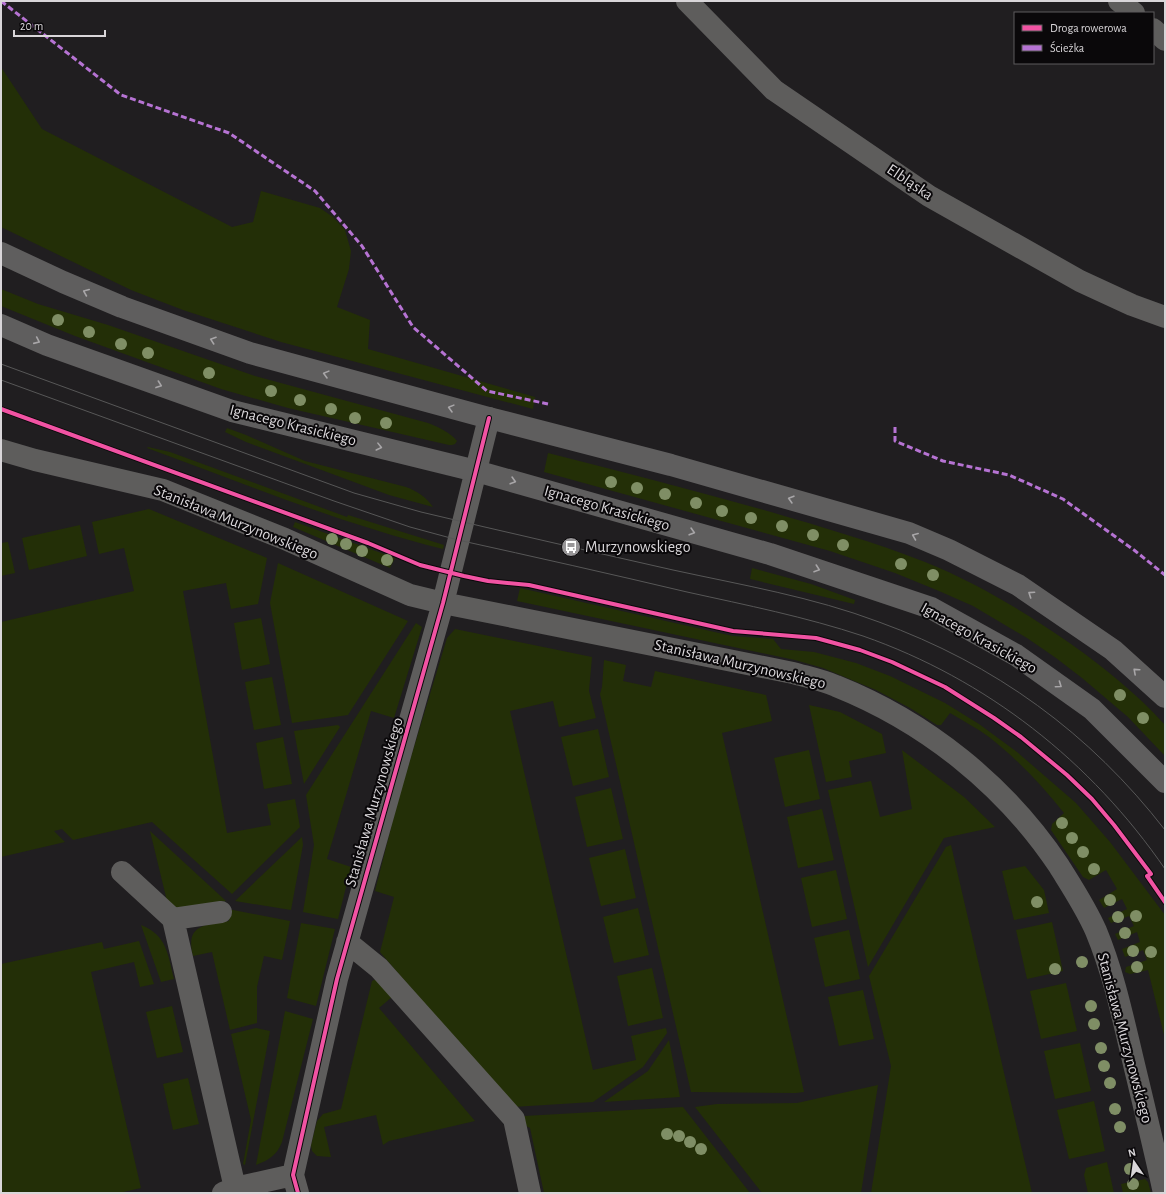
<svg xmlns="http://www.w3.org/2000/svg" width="1166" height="1194" viewBox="0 0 1166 1194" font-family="'Alegreya Sans',sans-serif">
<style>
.green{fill:#232f07}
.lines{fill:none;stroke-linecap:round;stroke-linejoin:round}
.minor{stroke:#5e5d5c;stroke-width:22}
.major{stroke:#5f5e5e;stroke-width:22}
.tram{stroke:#575757;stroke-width:1}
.quiet{stroke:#b673d3;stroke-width:3;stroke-dasharray:6 3;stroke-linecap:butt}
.cycleway-casing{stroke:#0a080a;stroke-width:6}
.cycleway{stroke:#f153a3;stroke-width:4}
.tree{fill:#7f8e65}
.oneway{stroke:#a8a6a8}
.labels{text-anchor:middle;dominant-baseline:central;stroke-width:4;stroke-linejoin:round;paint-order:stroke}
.street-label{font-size:16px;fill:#d9d6d9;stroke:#0a080a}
.poi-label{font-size:16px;fill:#d9d6d9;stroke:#0a080a;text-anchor:start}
</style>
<rect width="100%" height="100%" fill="#201e20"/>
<!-- green -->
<path class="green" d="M1,67l41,62 190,98 21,-5 8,-31 59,17 13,9 12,13 6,21 -2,18 -12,38 33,13 -2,29 167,48 -2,12 -252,-67 -98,-32 -52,-20 -130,-63z
M1,289l37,15 70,21 147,51 173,47c10,4 22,9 29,18l-2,3 -3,1h-3l-161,-37 -67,-19 -146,-53 -74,-30z
M227,428l19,7 59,26 101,26c11,4 20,10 27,20l-44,-12 -143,-53 -21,-10z
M148,447l22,5 177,65 1,-2 96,30 -1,4c-101,-25 -198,-65 -296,-101z
M548,453c74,19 149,38 223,59 51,15 103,30 154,50 52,21 100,50 146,82 35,25 65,49 94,81v31l-37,-39 -46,-39 -26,-20 -29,-20 -54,-32 -34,-15 -44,-18 -65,-22 -286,-79z
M149,509l118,49 -9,46 -27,5 -5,-26 -43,8 44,242 44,-8 -4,-21 28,-5 5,28 -68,67 -80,-72 -79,18 -11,-11 -8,2 11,11 -64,15v-235l133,-31 -10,-43 -25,6 -7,-32z
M295,522l100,36 -5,10 -97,-41z
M80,525l7,31 -58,14 -7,-32z
M8,542l7,31 -14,3v-33z
M278,563l130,58 -60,94 -56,8 -22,-120z
M752,568l59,16 44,16 -1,4 -104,-25z
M520,588l199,45 14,3 40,3 8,10 33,3 42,11 34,13 55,27 34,21 38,28 59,51 34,39 55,73v124l-17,-69 -18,4 -5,-2 1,-5 21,-7 -4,-10 -18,7 -3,-8 18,-7 -3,-10 -19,8 -3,-6 19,-8 -5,-10 -18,7 -3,-5 19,-9 -5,-10 -18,9 -5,-8 18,-11 -11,-19 -17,10 -6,-3 -32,-47 1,-6 12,-11c-22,-28 -47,-54 -75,-76 -12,-9 -26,-16 -39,-24l-9,12h-4l-27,-17 -34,-18 -53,-22 -28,-8 -278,-59z
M261,618l9,46 -28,6 -8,-47z
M416,623l6,4 -28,91 -23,-7 -44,148 24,8 -13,52 -35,-7 11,-67 -8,-50z
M455,629l137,28 -3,34 7,27 -37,9 -6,-26 -43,10 83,359 43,-10 -5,-24 35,-8 1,5 -24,34 -50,35 -80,5 -133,-155 14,-55 -19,-6 23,-91 49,-162z
M604,660l22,5 -3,16 28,6 4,-16 111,24 6,26 -50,12 82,359 -8,1 -105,-1 -91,-398 2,-7z
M272,677l9,48 -27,5 -9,-48z
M809,705l31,7 42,22 4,19 -37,8 3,16 -26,5z
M338,725l2,2 -36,57 -10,-53z
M598,729l11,48 -36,9 -12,-49z
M283,737l9,47 -28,5 -8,-46z
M809,750l11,49 -35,8 -11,-49z
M902,750l62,47 31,30 -51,11 -76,129 -40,-177 43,-9 9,36 32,-8z
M611,788l12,51 -36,8 -12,-50z
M822,809l12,51 -36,8 -11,-51z
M150,831l76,70 -47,7 -5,-1 -7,-6z
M302,837l1,8 -12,65 -56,-9z
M951,845l81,348h-161l20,-127 -22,-90 77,-129z
M625,849l11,49 -35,8 -12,-48z
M1025,866l19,24 5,23 -35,7 -12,-49z
M836,870l11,49 -35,8 -11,-49z
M638,908l11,47 -35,8 -11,-46z
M228,909l62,12 -8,39 -18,-4 -7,31v36l-27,7 -18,-78 -19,4c-8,-31 11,-31 36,-35z
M1052,922l11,49 -36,8 -11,-49z
M301,923l34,6 -19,77 -29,-8z
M141,925c26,10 27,30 33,54l-13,3z
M849,930l11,49 -35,8 -11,-49z
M139,941l15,43 -14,3 -6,-25 -43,10 50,216 -22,5h-118v-229l101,-22 2,7z
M652,968l11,50 -35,8 -11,-50z
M374,980h3l15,17 -13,11 96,113 -86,20 -6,4 -7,-30 -52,12 7,30 -14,-1 -5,-5 -1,-6 6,-24 6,-7 18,-5 31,-128z
M1066,983l11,48 -36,8 -11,-48z
M863,990l11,49 -35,7 -11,-49z
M172,1006l11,46 -26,6 -11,-46z
M285,1011l28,8 -31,123c-5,13 -13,18 -26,23z
M256,1028l14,3 -25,134 -2,-1 8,-44 -20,-86z
M669,1040l11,57 -76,5 44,-31z
M1080,1043l11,48 -36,8 -11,-48z
M188,1078l11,46 -26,6 -10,-46z
M878,1085l-17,108h-99l-67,-86 22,-3 80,-1z
M1094,1101l11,50 -36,8 -12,-49z
M683,1107l67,86h-206l-14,-65 -4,-2 -2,-10z
M1107,1162l7,31h-26l-4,-18 2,-7z
M1145,1179l3,3 3,11h-28l-2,-9z"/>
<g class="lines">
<!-- minor -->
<path class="minor" d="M687,1l87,89 155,106 151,85 52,24 33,12
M1119,1l15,12
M1153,29l12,11
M1,450l34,10 128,30 122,49 125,56 33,8 350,70c14,4 29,7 43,13 90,36 169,99 223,180 13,21 27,42 37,65 17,41 26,83 36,125 11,46 22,91 32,137
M122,872l51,47 62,269
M173,919l48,-7
M347,942l32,26 135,151 16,74
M223,1193l12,-5 58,-13
M298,1193l-5,-18 44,-196 106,-376 46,-185"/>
<!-- major -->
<path class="major" d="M1,253l62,29 59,25 128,46 239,65 182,47 238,68 40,17 69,35 95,65 52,47
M1,325l46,20 185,66 244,60 294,83 161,54 85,47 76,54 73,73"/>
<!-- tram -->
<path class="tram" d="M1,364l353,129 67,19c84,20 168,39 252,58 69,15 140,27 206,52 116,42 211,111 286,208
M1,380l333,121 76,26 48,13c77,17 153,34 229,52 59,13 119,25 176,44 123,43 228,125 302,233"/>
<!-- quiet -->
<path class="quiet" d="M1,1l120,94 108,38 86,58 47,55 51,81 74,64 61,13
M895,427v14l48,20 66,14 54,24 71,51 31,25"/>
<defs>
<path id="cycleway" d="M1,409l367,134 52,22 44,11 24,5 41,4 204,46 83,7 44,12 32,12 53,25 49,31 27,19 46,38 25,24 22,26 37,49 -4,2 18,26
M298,1193l-5,-18 44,-196 106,-376 46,-185"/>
</defs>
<!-- cycleway casing -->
<use href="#cycleway" class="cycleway-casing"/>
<!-- cycleway -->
<use href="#cycleway" class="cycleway"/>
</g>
<!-- trees -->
<g class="tree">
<circle cx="58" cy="320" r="6"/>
<circle cx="89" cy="332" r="6"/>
<circle cx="121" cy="344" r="6"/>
<circle cx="148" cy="353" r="6"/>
<circle cx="209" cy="373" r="6"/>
<circle cx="271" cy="391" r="6"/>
<circle cx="300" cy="400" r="6"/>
<circle cx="331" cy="409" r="6"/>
<circle cx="355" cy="418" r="6"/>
<circle cx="386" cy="423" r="6"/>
<circle cx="611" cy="482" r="6"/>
<circle cx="637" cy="488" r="6"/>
<circle cx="665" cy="494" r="6"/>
<circle cx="696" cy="503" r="6"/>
<circle cx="722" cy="511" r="6"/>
<circle cx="751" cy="518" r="6"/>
<circle cx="782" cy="526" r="6"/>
<circle cx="813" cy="535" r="6"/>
<circle cx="332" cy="539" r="6"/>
<circle cx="346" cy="544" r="6"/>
<circle cx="843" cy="545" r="6"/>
<circle cx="362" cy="551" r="6"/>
<circle cx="387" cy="560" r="6"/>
<circle cx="901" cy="564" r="6"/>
<circle cx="933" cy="575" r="6"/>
<circle cx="1120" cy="695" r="6"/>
<circle cx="1143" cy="718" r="6"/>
<circle cx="1062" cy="823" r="6"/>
<circle cx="1072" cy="838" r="6"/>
<circle cx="1083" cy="852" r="6"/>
<circle cx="1094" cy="869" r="6"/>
<circle cx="1110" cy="900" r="6"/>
<circle cx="1037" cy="902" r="6"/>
<circle cx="1136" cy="916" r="6"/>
<circle cx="1118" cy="917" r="6"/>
<circle cx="1125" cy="933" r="6"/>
<circle cx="1133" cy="951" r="6"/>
<circle cx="1151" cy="952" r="6"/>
<circle cx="1082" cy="962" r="6"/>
<circle cx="1137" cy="967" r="6"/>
<circle cx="1055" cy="969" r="6"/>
<circle cx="1091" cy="1006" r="6"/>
<circle cx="1094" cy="1024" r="6"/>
<circle cx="1101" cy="1048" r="6"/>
<circle cx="1104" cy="1066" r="6"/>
<circle cx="1110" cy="1083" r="6"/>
<circle cx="1115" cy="1109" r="6"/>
<circle cx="1120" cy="1127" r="6"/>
<circle cx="667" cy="1134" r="6"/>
<circle cx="679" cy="1136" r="6"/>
<circle cx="690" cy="1142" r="6"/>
<circle cx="701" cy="1149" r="6"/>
<circle cx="1130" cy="1169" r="6"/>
<circle cx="1133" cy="1184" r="6"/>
</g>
<!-- one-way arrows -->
<defs><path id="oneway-chevron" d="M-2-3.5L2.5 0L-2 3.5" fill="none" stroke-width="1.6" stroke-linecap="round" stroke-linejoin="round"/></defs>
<g class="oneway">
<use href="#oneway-chevron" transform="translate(86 292) rotate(-157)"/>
<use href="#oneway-chevron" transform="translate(213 340) rotate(-161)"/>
<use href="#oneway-chevron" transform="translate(37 341) rotate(24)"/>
<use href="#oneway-chevron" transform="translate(326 374) rotate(-165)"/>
<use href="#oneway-chevron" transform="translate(159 385) rotate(20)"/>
<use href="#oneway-chevron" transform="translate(451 408) rotate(-165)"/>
<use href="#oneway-chevron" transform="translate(379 447) rotate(14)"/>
<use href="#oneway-chevron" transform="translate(513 481) rotate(16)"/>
<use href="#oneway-chevron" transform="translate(791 499) rotate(-164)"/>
<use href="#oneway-chevron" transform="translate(692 532) rotate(16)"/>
<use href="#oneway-chevron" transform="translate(915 536) rotate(-158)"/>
<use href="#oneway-chevron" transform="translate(817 569) rotate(19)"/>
<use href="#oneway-chevron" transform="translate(1031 594) rotate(-146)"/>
<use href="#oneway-chevron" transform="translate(1136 671) rotate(-138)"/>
<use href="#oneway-chevron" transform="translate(1059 685) rotate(35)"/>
</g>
<!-- icons -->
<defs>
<symbol id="bus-disc" viewBox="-11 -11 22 22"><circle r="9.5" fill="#989698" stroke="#0a080a"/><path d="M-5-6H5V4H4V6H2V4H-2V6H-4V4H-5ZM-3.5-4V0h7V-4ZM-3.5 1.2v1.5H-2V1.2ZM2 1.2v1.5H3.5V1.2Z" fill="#fff"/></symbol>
</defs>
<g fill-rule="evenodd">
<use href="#bus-disc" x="560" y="536" width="22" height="22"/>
</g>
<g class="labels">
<!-- street labels -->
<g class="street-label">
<text transform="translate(910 182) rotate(34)">Elbląska</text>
<text transform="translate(293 425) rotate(14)">Ignacego Krasickiego</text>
<text transform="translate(607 508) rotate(16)">Ignacego Krasickiego</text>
<text transform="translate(236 522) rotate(22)">Stanisława Murzynowskiego</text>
<text transform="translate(979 638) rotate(29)">Ignacego Krasickiego</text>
<text transform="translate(740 664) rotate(13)">Stanisława Murzynowskiego</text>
<text transform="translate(374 802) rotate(-74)">Stanisława Murzynowskiego</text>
<text transform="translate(1125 1038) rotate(75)">Stanisława Murzynowskiego</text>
</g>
<!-- poi labels -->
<g class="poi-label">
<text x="585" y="547">Murzynowskiego</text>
</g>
</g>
<!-- border -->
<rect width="1166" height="1194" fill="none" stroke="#d9d6d9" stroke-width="4"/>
<!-- legend -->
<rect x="1014" y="12" width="140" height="52" fill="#0a080a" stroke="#5d5a5d"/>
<rect x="1022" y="25" width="20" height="6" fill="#f153a3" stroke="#5d5a5d"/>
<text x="1050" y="32" font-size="12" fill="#d9d6d9">Droga rowerowa</text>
<rect x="1022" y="45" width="20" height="6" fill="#b673d3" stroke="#5d5a5d"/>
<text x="1050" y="52" font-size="12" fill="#d9d6d9">Ścieżka</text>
<!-- north arrow -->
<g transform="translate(1134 1162) rotate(347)" stroke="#0a080a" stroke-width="3" paint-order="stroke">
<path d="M0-3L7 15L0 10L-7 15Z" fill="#d9d6d9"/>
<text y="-6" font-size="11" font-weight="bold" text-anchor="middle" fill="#d9d6d9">N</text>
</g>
<!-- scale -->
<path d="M14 30v6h91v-6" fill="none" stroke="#d9d6d9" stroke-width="2"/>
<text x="20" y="30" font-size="12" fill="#d9d6d9" stroke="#0a080a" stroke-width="3" paint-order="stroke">20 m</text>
</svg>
